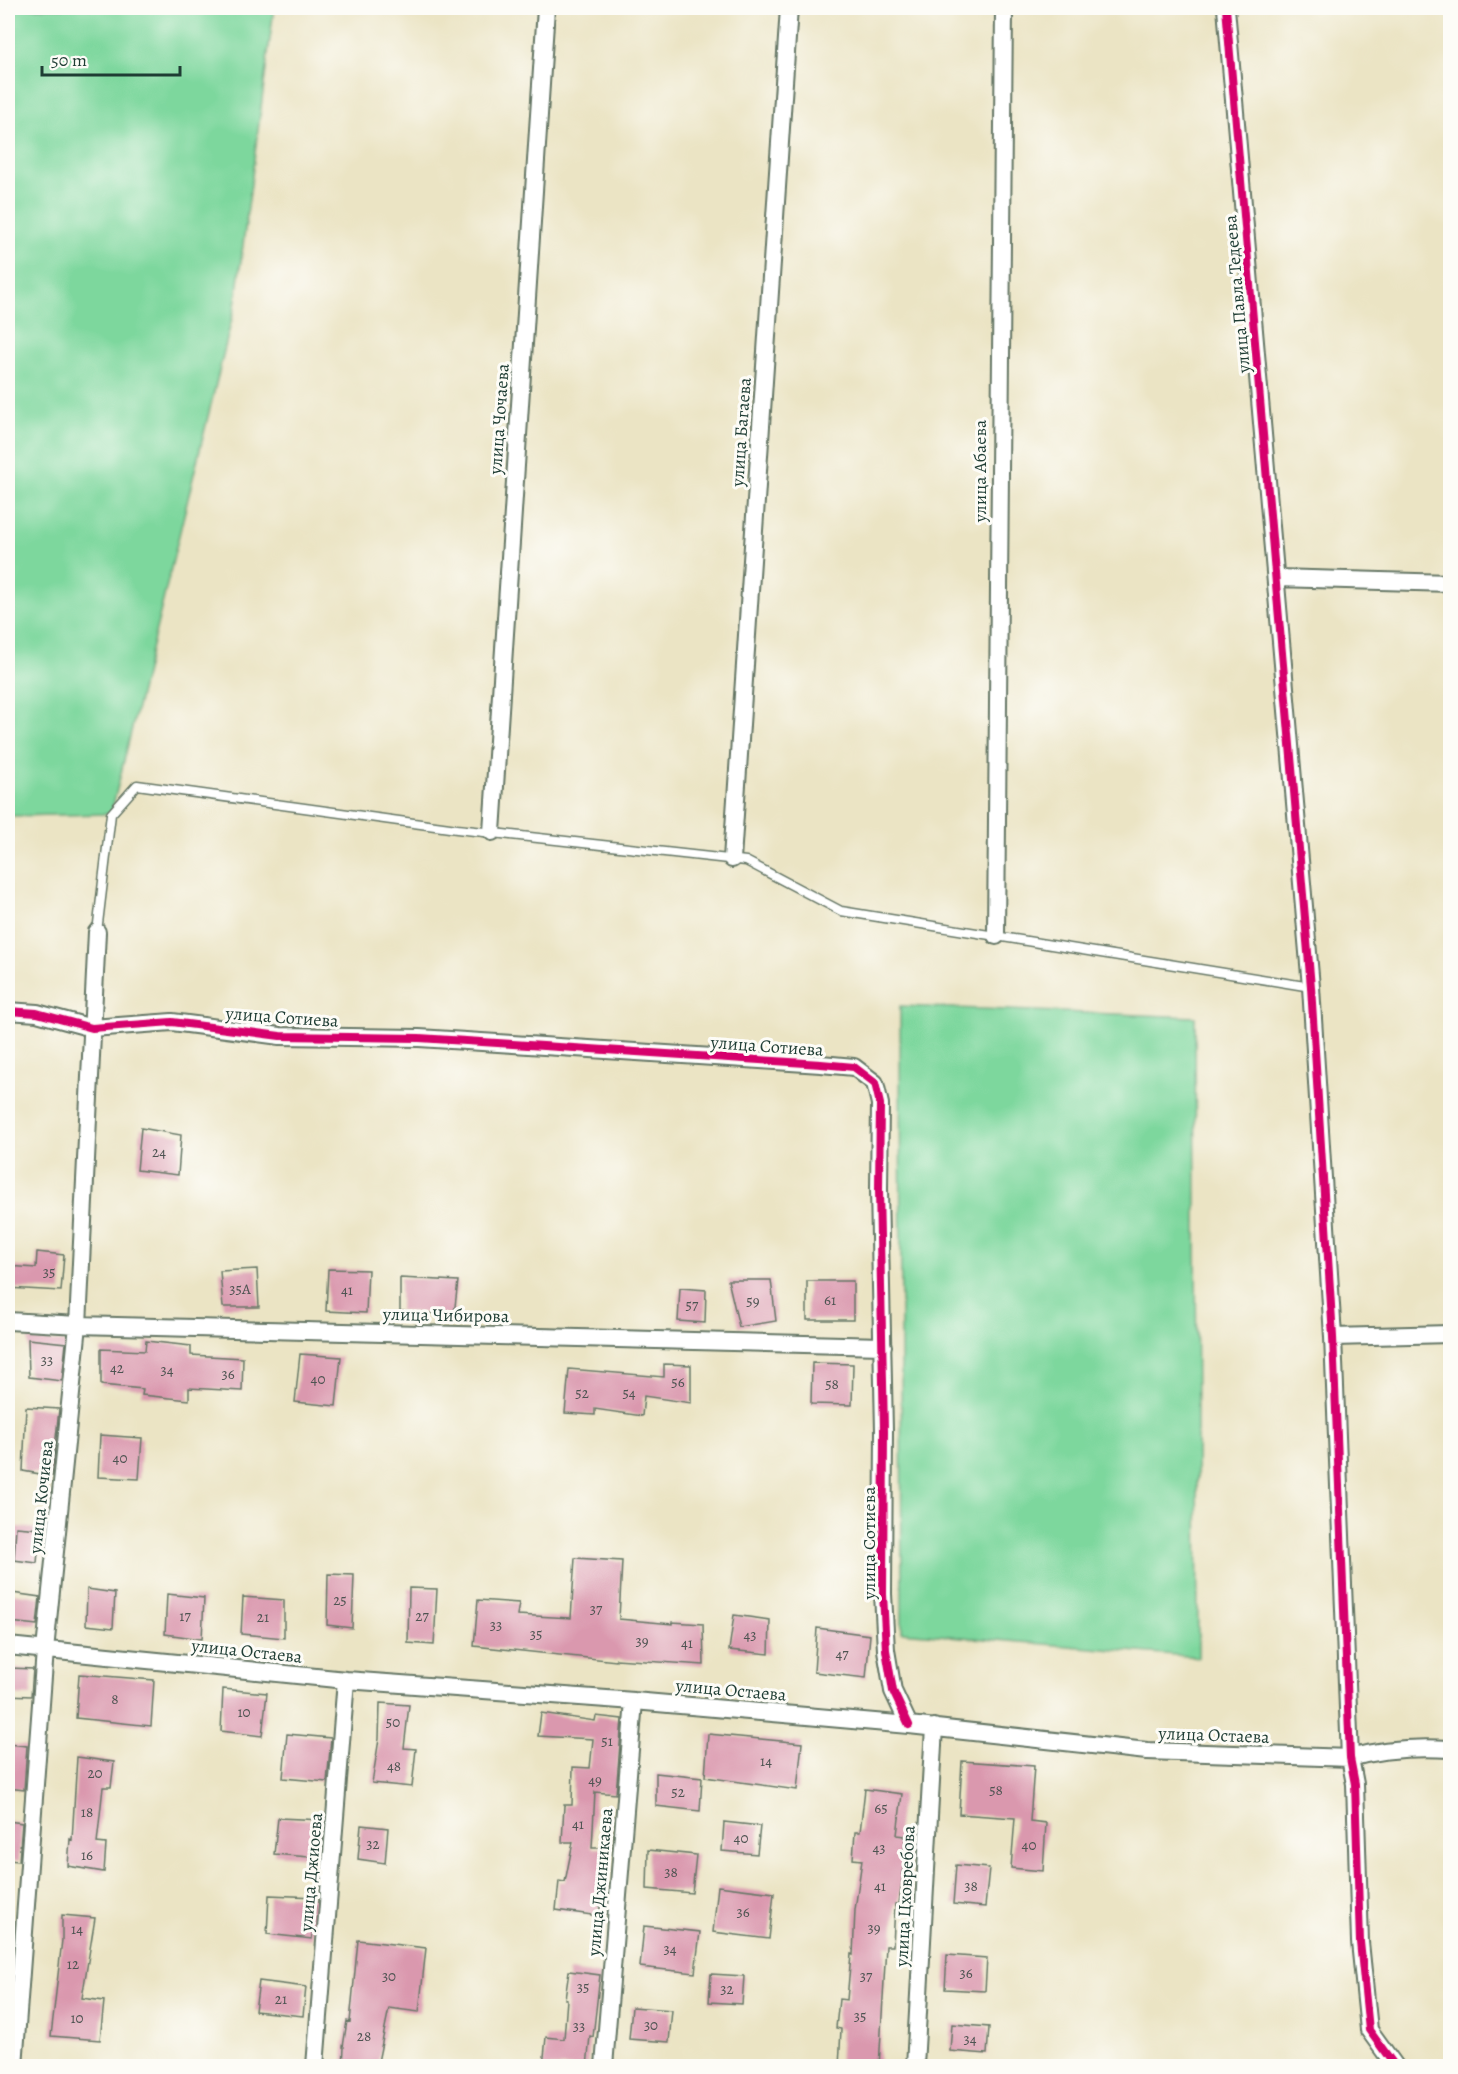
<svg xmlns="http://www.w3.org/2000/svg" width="1458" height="2074" viewBox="0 0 1458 2074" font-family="Alegreya,serif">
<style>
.green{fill:#7dd79d;stroke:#4e8a68;stroke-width:1.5}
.building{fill:#da98ae}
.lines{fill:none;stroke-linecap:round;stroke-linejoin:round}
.service-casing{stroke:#676;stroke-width:11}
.minor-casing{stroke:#676;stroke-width:20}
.service{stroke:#fff;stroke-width:8}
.minor{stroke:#fff;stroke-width:16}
.cycleway-casing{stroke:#fdfcf7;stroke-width:11}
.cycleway{stroke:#d6006c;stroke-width:8}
.labels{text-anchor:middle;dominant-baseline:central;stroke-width:6;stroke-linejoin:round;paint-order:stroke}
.number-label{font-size:15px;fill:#4e5452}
.street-label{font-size:18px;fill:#1f3d34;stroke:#fdfcf7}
</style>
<rect width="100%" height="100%" fill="#fdfcf7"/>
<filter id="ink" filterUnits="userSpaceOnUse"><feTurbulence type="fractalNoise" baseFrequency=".0167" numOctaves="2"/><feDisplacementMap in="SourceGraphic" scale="12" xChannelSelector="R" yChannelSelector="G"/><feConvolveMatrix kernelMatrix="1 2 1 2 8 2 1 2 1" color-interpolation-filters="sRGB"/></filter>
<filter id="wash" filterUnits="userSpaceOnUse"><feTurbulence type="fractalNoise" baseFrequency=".008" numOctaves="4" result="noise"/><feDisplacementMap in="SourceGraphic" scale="24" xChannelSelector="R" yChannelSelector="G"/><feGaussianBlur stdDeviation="1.35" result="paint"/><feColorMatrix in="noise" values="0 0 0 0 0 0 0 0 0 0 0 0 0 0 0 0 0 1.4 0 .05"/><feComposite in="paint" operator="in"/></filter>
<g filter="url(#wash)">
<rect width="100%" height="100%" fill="#ebe4c4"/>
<!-- green -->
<path class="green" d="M8,8h266l-39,298 -124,508 -103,2z
M900,1006l295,11 3,640 -296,-25z"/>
<g id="blocks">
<!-- building -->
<path class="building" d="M141,1128l40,7 -3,40 -41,-5z
M37,1252l27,3 -3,36 -53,-3v-22l28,2z
M257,1269l2,38h-36l-3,-36z
M328,1269l40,1 -2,43 -40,-2z
M400,1278l58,3 -4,34 -54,-4z
M728,1280h43l5,41 -37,6z
M807,1281h46v39h-46z
M680,1288l26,2 -1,33 -27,-2z
M28,1339l38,4 -4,38 -33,-4z
M146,1341l45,5v9l52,3 -1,33 -53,-3v12l-47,-5 1,-6 -42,-4v-36l44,2z
M300,1354l41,3 -5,49 -41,-4z
M812,1363l41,1 -1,41 -41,-1z
M664,1364l27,1v38l-47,-7 -2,20 -47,-7v6l-30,-2 4,-44 95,8z
M26,1407l33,2 -7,67 -29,-5z
M100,1435l42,3 -3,41 -41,-2z
M16,1527l24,2 -3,34 -23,-3z
M575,1558l47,3 -3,58 53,5v-2l31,2 1,41 -88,-6v2l-142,-15 4,-46 41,3 -2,12 54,3z
M328,1574l26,1 -2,53 -25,-3z
M409,1588l28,1 -3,56 -26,-2z
M87,1589l28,4 -2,35 -27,-3z
M12,1593l28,4 -3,28 -27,-3z
M167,1594l37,4 -2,41 -37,-5z
M243,1597l41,3v38l-43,-4z
M734,1615l36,5 -1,34 -40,-4z
M817,1628l53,7 -4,43 -52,-6z
M10,1668l23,1 -2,27 -23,-1z
M79,1674l75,6 -3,46 -75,-8z
M223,1689l44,4 -5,43 -41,-5z
M380,1703l29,2 -5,43 12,1 -4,38 -40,-4 7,-44z
M541,1713l54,8 1,-5 26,3 -6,75 -21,-2 -3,56h15l-8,68 -43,-6 3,-29 6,1 8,-40h-11l2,-37h8l1,-38 17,1 3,-29 -55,-3z
M287,1734l44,4 -4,44 -44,-4z
M708,1734l94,9 -5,47 -92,-13z
M8,1744l19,2 -3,44 -16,-2z
M77,1757l37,5 -3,25h-8l-6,56 9,1 -2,28 -36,-6 2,-27 2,1z
M962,1761l72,5 -4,55 16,2 -3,48 -32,-3 4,-50 -56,-4z
M656,1773l46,5 -2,33 -44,-5z
M865,1789l37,5 -5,41 8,1 -2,37 -4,31h-4l-2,42h-7l-7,121h-40l2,-38 -5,-1 3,-29 8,1 4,-46 2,1 2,-45 7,-50 -9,-1 2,-27h5z
M278,1818l46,2 -3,38 -47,-4z
M8,1821l14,2 -3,38 -11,-1z
M724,1822l36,4 -3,28 -35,-3z
M361,1825l27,3 -3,35 -27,-4z
M648,1850l48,5 -4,38 -45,-4z
M956,1865l33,3 -4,39 -32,-3z
M718,1886l56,7 -5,46 -56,-7z
M269,1895l47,2 -4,42 -45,-5z
M62,1915l33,3 -13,80 22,3 -4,39 -49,-4 11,-96z
M644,1926l56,6 -5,41 -55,-6z
M358,1940l68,8 -7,64 -30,-4 -12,59h-34l1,-20h-1l4,-26 3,1z
M947,1955l40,3 -2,33 -40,-2z
M569,1971l31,4 -7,62 -3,-1 -3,31h-44l3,-30 18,2 3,-40h-2z
M711,1974l33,2 -2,28 -33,-2z
M259,1981l47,6 -3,29 -48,-5z
M632,2007l40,3 -3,32 -40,-3z
M952,2024l37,3 -2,27 -37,-3z"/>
</g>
</g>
<g filter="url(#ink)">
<use href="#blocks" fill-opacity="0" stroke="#676" stroke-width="1.5"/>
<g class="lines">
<defs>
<path id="service" d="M97,932l14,-118 26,-29 320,44 289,32 95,50 470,76"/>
<path id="minor" d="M1226,8l85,979 22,350 17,421 5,26 5,158 9,88 26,36
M1277,578l173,5
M492,832l54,-824
M732,859l57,-851
M996,936l8,-928
M8,1011l29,2 55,15 80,-6 108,14 139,2 402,26 33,3 21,16 5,21 -1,85 5,242 -1,163 3,56 7,41 16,34
M8,1321l70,4 805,21
M1333,1337l117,-3
M8,1646l338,34 288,21 275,24 238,26 203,7c32,-9 68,-11 100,-9
M14,2066l31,-416 33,-325 19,-393
M315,2066l31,-386
M604,2066l30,-365
M915,2066l19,-339"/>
</defs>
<!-- service casing -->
<use href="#service" class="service-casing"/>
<!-- minor casing -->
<use href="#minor" class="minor-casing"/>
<!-- service -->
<use href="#service" class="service"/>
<!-- minor -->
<use href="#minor" class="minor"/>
<defs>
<path id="cycleway" d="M1226,8l85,979 22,350 17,421 5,26 5,158 9,88 26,36
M8,1011l29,2 55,15 80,-6 108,14 139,2 402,26 33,3 21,16 5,21 -1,85 5,242 -1,163 3,56 7,41 16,34"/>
</defs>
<!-- cycleway casing -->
<use href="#cycleway" class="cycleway-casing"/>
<!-- cycleway -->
<use href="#cycleway" class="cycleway"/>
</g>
</g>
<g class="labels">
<!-- number labels -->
<g class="number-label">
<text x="159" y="1152">24</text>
<text x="49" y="1272">35</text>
<text x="240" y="1289">35А</text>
<text x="347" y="1290">41</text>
<text x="830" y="1300">61</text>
<text x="753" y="1301">59</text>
<text x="692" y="1305">57</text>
<text x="47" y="1360">33</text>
<text x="117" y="1368">42</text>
<text x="167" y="1370">34</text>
<text x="228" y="1374">36</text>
<text x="318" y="1379">40</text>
<text x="678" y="1382">56</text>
<text x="832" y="1384">58</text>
<text x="582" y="1393">52</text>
<text x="629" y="1393">54</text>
<text x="120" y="1458">40</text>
<text x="340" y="1600">25</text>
<text x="596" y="1609">37</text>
<text x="185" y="1616">17</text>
<text x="422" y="1616">27</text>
<text x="263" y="1617">21</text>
<text x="496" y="1625">33</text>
<text x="536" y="1634">35</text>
<text x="750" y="1635">43</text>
<text x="642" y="1641">39</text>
<text x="687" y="1643">41</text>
<text x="842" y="1654">47</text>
<text x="115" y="1699">8</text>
<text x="244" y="1712">10</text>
<text x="393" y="1722">50</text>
<text x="607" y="1741">51</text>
<text x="766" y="1761">14</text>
<text x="394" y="1766">48</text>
<text x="95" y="1773">20</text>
<text x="595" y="1780">49</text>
<text x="996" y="1790">58</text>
<text x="678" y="1792">52</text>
<text x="881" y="1808">65</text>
<text x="87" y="1812">18</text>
<text x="578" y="1824">41</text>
<text x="741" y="1838">40</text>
<text x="373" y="1844">32</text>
<text x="1029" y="1845">40</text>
<text x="879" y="1848">43</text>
<text x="87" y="1855">16</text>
<text x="671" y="1872">38</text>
<text x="880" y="1886">41</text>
<text x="971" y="1886">38</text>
<text x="743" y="1912">36</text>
<text x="874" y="1928">39</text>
<text x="77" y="1929">14</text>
<text x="670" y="1949">34</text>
<text x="73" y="1964">12</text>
<text x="966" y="1973">36</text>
<text x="389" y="1976">30</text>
<text x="866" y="1976">37</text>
<text x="583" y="1987">35</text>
<text x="727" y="1989">32</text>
<text x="281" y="1999">21</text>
<text x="860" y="2016">35</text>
<text x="77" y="2018">10</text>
<text x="651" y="2025">30</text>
<text x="579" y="2026">33</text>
<text x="364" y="2036">28</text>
<text x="970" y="2039">34</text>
</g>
<!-- street labels -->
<g class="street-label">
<text transform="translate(1237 294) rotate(-95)">улица Павла Тедеева</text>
<text transform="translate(499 419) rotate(-86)">улица Чочаева</text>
<text transform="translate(741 432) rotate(-86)">улица Багаева</text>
<text transform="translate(980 471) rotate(-90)">улица Абаева</text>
<text transform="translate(282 1017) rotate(4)">улица Сотиева</text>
<text transform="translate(767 1046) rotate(4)">улица Сотиева</text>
<text transform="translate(446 1315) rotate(1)">улица Чибирова</text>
<text transform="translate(41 1497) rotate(-84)">улица Кочиева</text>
<text transform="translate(869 1543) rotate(-90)">улица Сотиева</text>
<text transform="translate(247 1651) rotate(6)">улица Остаева</text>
<text transform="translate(731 1690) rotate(5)">улица Остаева</text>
<text transform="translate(1214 1735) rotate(2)">улица Остаева</text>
<text transform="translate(311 1872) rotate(-85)">улица Джиоева</text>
<text transform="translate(600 1882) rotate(-85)">улица Джиникаева</text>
<text transform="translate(905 1896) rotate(-87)">улица Цховребова</text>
</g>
</g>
<!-- margin -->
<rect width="1458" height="2074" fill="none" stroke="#fdfcf7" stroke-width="30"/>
<!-- scale -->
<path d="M42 66v9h138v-9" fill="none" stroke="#1f3d34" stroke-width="3"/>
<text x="51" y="66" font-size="18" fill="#1f3d34" stroke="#fdfcf7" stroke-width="4.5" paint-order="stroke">50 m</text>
</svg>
